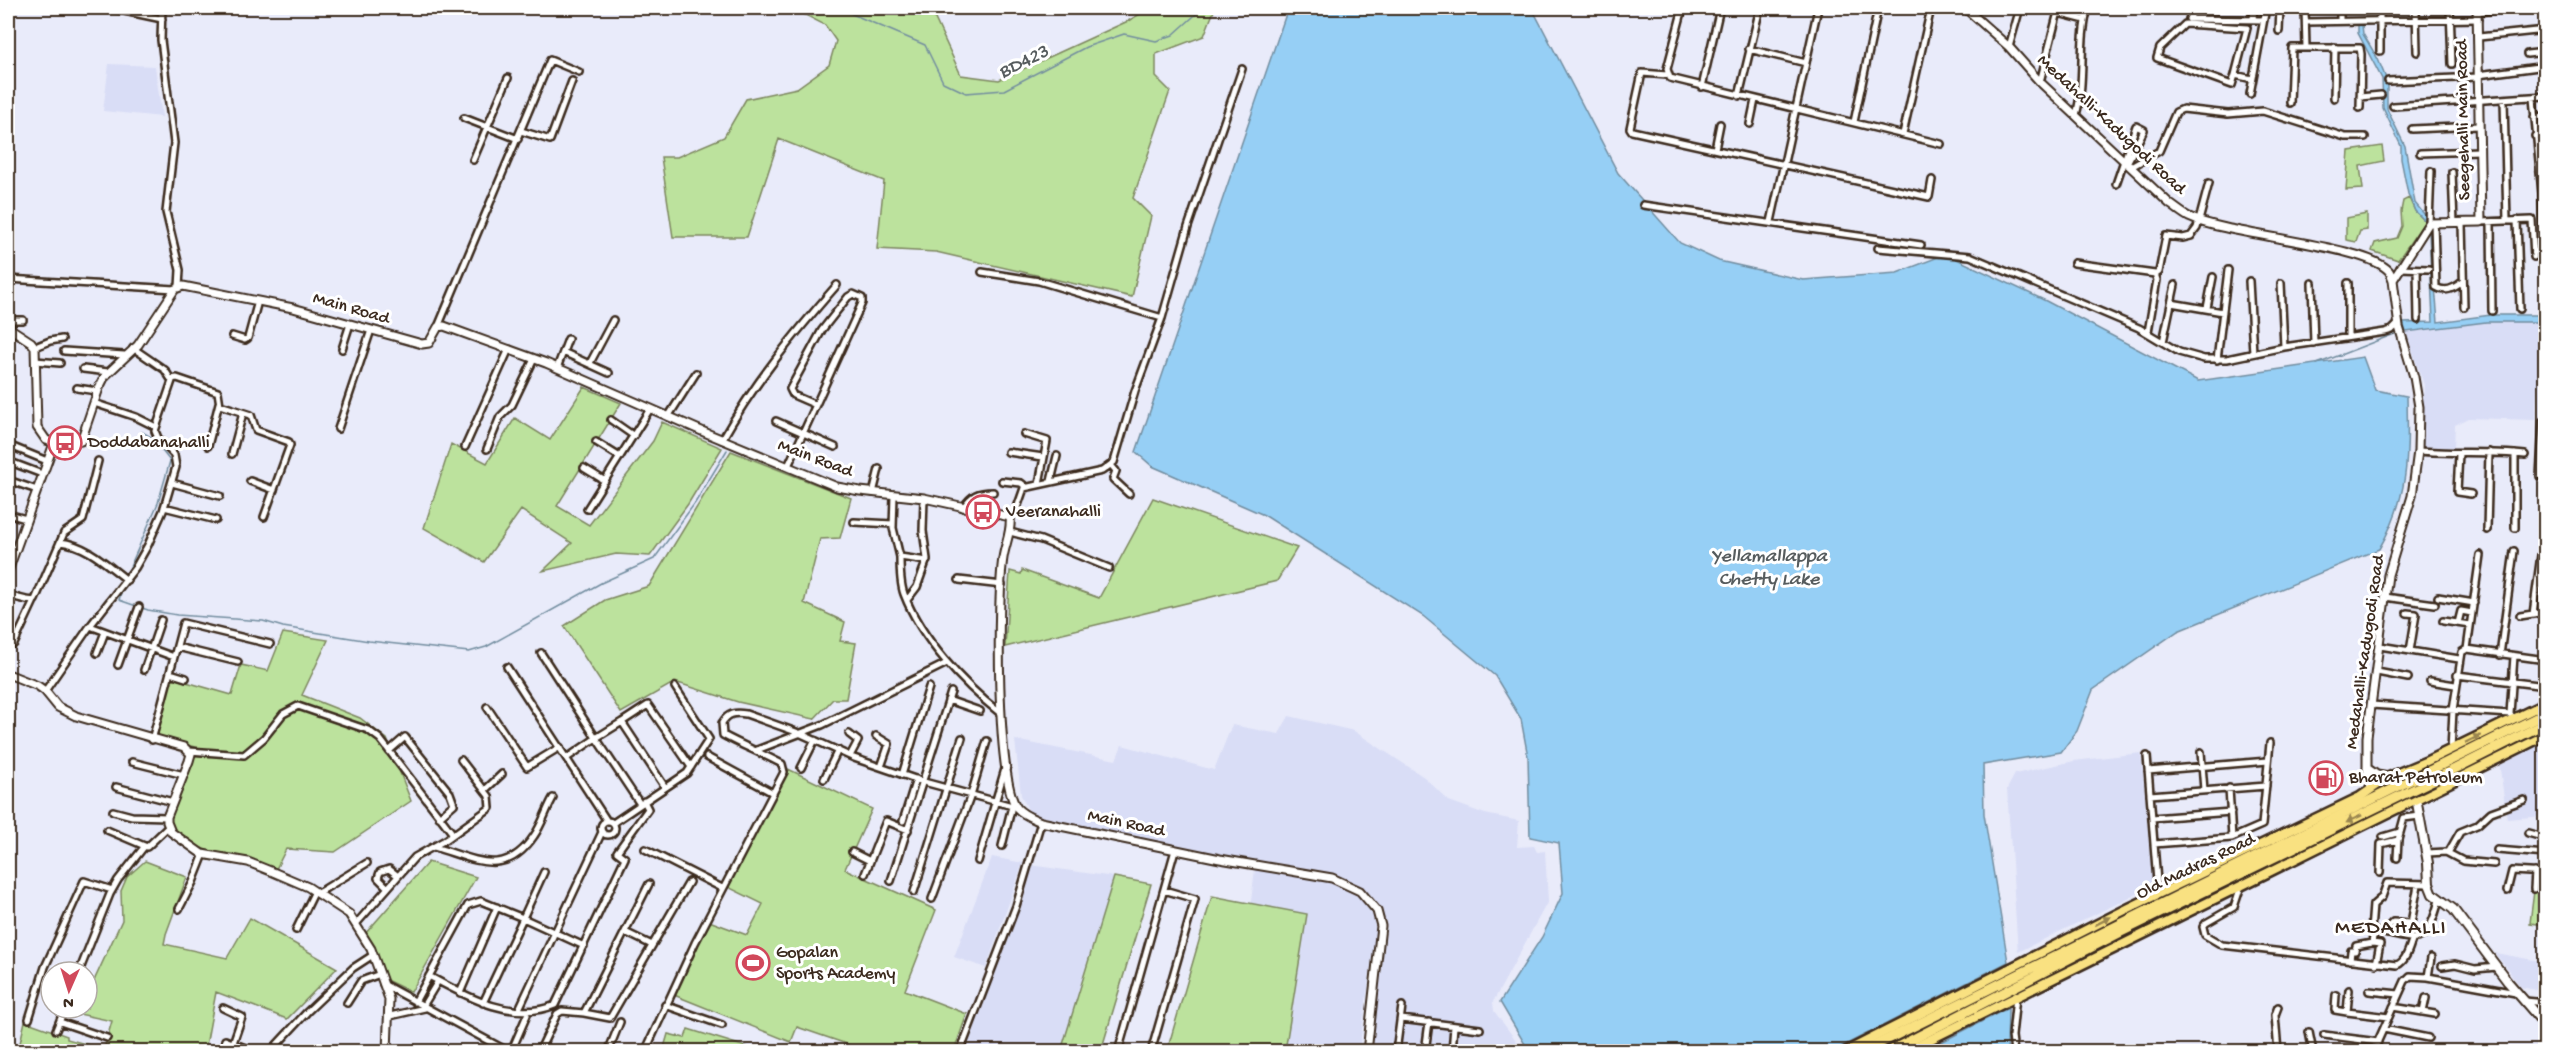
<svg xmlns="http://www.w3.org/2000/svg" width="2553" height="1059" viewBox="0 0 2553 1059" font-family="'Gochi Hand',sans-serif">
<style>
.built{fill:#d9ddf6}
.green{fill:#bce29d;stroke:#7c865e;stroke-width:1.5}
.water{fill:#96cff5;stroke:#728d9f;stroke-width:1.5}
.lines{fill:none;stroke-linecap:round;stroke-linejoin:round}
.stream{stroke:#728d9f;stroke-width:1.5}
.minor-casing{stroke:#3b2a1e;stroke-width:10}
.tertiary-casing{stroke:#3b2a1e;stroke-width:11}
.secondary-casing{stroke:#3b2a1e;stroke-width:12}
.primary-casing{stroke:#3b2a1e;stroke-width:13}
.trunk-casing{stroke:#3b2a1e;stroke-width:14}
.minor{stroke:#fff;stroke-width:5}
.tertiary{stroke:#fff;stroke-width:7}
.secondary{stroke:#fff;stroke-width:8}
.primary{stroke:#f9e181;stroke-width:8}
.trunk{stroke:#f9e181;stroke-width:9}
.trunk-bridge-casing{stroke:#3b2a1e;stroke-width:14;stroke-linecap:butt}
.trunk-bridge{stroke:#f9e181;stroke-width:9}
.oneway{fill:#9a8650}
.labels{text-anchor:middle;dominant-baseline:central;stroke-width:6;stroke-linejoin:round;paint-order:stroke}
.street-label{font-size:18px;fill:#3b2a1e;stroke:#fff}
.poi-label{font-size:18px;fill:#3b2a1e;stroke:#fff;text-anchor:start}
.water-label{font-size:20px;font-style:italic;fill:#565c5e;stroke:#fff}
.quarter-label{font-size:21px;letter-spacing:1.5px;fill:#3b2a1e;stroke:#fff}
</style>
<rect width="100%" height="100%" fill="#e9ebfa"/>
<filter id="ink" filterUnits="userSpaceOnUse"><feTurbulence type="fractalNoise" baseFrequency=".0167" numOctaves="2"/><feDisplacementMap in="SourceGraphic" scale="12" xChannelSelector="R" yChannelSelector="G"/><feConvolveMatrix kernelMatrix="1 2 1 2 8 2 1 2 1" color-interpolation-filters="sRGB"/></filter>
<g filter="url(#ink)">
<!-- built -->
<path class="built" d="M109,64l46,2 7,51 -59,-6z
M2486,322h56l-7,98 -66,-2 -14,7 -1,23 -33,-1 3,-62 -18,-53z
M1289,716l65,15 70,46 25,24 36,13 34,7 -2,26 17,-1 3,6 8,-1 3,50 -55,101 1,9 30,40h-152l15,-126 -7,-15 -17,-20 -30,-16 -97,-15 -205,-43 -10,-21 -6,-55 101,20 6,-15 92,25 18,-45 47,9z
M2545,742v74l-38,3 -8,-57z
M2141,753l12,133 -135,66 -11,-163 8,-15 59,-13z
M992,857l31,6 -37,105 -32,-11z
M1030,865l84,12 -52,171 -26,4h-72z
M1255,869l78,11 25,15 15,21 3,14 -17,121 -146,1 38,-151z
M2495,953l50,9v30l-24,-5z"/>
<!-- green -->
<path class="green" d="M792,8h138l31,67 38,5 129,-59 22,-13h65l-11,28 -48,18v23l14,14 -37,107 18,18 -19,81 -196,-45 -59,-3 7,-68 -105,-42 -32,98h-74l-12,-80h16l47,-20 22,-38 51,-11 32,-23 7,-24 -11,-16z
M2382,146l2,15 -24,5 3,23 -17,1 3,-39z
M2409,198l6,13 10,10 -27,39 -26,-9 3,-8 22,-5 5,-12 -1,-15 2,-10z
M2367,214v16l-7,1 -4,11 -10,-2v-22z
M584,387l37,16 -64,103 32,19 64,-84 9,-19 60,26 -34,56 -38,52 -34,-2 -73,17 29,-28 -51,-33 -37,52 -60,-34 27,-84 36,19 28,-45 35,22z
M731,451l120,47 -11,40 -20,1 -16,64 41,19 -5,19 16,2 -10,56h-13l-19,20 -76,-17 -63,-20 -54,31 -57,-87 41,-26 44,-14z
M1153,498l144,50 -20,33 -272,66 5,-76 11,3 1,-4 77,28z
M283,633l45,7 -26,55 58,23 27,21 24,62 -76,51 -49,-3 -10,20c-32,-9 -90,-16 -107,-47l26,-75 -38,-10 15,-59 60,17 9,-30 27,6z
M788,769l84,40 -27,60 91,41 -31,80 62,24 -13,37h-87l-70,-24 -6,15 -117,-47 35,-74 38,14 16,-31 -35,-17z
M145,861l42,16 -21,57 -2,10 63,14 23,-40 87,50 -50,51 -71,-27 -11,59 -187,1 7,-31 42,15v3l37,10 8,-28 -33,-7 3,-6h5v-12l35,-76 -1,-29 6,-14z
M428,862l48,15 -65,115 -27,-13 -19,-45z
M1114,877l37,7 -50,167h-40z
M2534,891l11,1v33l-15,-2z
M1212,896l95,18 -22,137h-118z
M688,1029l71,22h-96l5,-17 17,4z"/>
<!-- water -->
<path class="water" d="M1288,8h244l86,165 62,70 39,18 84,19 94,-7 49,-19 100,47 152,80 165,-24 12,33 32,6c1,58 3,100 -28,153l-201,82 -85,59 -16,41 -16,21 -78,13 1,49 24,148 -177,90 -302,-1 -29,-49 42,-65 21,-44 -4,-50 -29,-6 -2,-80 -7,-38 -26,-43 -72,-60 -159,-101 -112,-49 -16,-14z
M2358,24l4,1 1,9 15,25 9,22v28l18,37 10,57 14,17 -4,1 -10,-10 -7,-17 -7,-35v-13l-18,-38 -1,-29 -24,-46z
M2434,229l1,58 3,35 53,-7h54v7h-59l-80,10 -3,-9 30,-1 -4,-91z
M2008,1008l-1,43h-83z"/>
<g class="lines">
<!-- stream -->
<path class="stream" d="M838,8l87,37 18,37 23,11 38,-3 82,-43 38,-13 32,7 17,-6 30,-27
M2317,364l80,-31
M126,576l32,-73 12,-42 -19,-24 -9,-5
M122,589l-3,11 29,10 29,5 86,6 20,6 86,14 100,11 17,-5 115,-64 53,-24 41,-56 32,-53"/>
<defs>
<path id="minor" d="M162,8l-1,32 13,103 -8,69 14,58 -1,17
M1683,8l-16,61 3,9 271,66
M1945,8l3,2
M2195,8l-6,11 75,1
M2305,8l1,40
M2340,8v13
M2380,8v43
M2416,8l1,44
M2450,8l2,56
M115,9l47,10
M2478,12l33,-4
M2058,13l27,7
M2253,19l1,-11
M2306,22l172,-3
M2279,31l1,-23
M2479,37l67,-7
M2009,47l11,-39
M1749,49l57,14
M2527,54l19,-2
M1667,75l-25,-2 -12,55 2,3 297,66 3,-17
M2235,75l12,-47 -62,-4 -25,24 -3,10 75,27 3,-10 17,4
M2478,75l68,-9
M2388,81l90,-4
M2040,82l19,-74
M1702,87l18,-79
M2250,94l16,-86
M1739,96l21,-88
M2360,97l21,-2
M2334,98l1,-51
M2533,98l9,95 2,43
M2504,100l3,121
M2290,103l2,-55h68l1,6 -1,54
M2393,106l153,-10
M2076,115c10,-35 2,-72 12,-107
M2534,117l12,-1
M464,118l54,21
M1854,122l24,-114
M1750,124l5,-24
M2412,129l66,-3
M521,131l29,9 22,-59
M1903,134l28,-126
M2535,136l11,-1
M1715,149l5,-25
M2420,153l59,-2
M473,160l35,-82
M2131,167l28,-16 17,-39 7,-3 45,5 35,-3 82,26h20
M2452,172l2,51
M2116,184l20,-58 8,4 -17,33
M1643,205l278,40
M2517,220l3,89
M1771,222l47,-214
M2481,222l51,-2 2,37
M2491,222l1,89
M2429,223l2,-52
M2434,223l2,64c9,6 19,1 26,-5
M2462,223l2,84
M1878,248l92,8 169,72 40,24 25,7h23l57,-12 101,-15 7,-2 6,-6
M2074,263l81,11 2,6 -9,52
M2400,268l29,1
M2417,269l1,51
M982,272l57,9 123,37
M2155,275l4,-3 7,-36 17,2 8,-2 6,-8 12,-45
M8,279l167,10
M2249,281l4,72
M2281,283l3,64
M2312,283l2,60
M2171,303l52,9
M2207,308l6,-31
M8,320h15
M438,327l112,-267 29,12
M232,336l13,4 3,-2 10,-37
M2348,337v-54
M2163,342l12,-57
M35,347l15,-6 12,-2
M342,349l8,-25
M64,351l60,4
M563,352l46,21
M2217,360l11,-90
M35,361l25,2
M590,363l23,-43
M557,368l11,-29
M83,369l25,3
M171,379l6,-1 41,14 2,13 31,10 5,15 33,12 1,3 -26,72
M77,388l20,3
M94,403l42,14 20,10
M668,417l28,-44
M611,420l23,16
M776,421l59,26
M2543,421l-3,55 6,1
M338,429l33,-99
M1024,434l23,7 -8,43
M722,440c32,-57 72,-106 115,-155
M596,442l24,15
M8,445l39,16
M208,446l11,-43
M465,447l44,-98
M487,449l13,-32 12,-12 22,-46
M2418,451c36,3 71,0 107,4
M1008,452l35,5
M232,454l11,-41
M2459,454l-2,38 14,2
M2515,454v74
M13,463l29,11
M1111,465l5,6 -3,8 16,15
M788,466c25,-54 49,-108 74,-163v-5l-9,-4 -5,3 -26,33 -32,59 3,6 23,10
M584,468l21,13
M8,480l29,10
M250,481l24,9
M1002,481l19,2 5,4
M1051,481l6,-25
M172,483l48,13
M873,493l6,-24
M894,495l-1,33 7,29 27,4
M164,507l52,13
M963,508c8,-13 15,-16 30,-16
M587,509l63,-100
M8,514l18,5
M1010,517l7,-9 7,-20 78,-17 12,-9 21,-71 27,-73 26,-91 54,-158
M854,522l39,2
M2487,530l2,-78
M1010,532l31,8 68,28
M60,542c27,3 46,22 67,38
M900,557c0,12 0,26 4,37 17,45 59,90 96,119
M959,580l43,5
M8,597c9,-2 19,6 27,3l29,-67 19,-13 15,-59
M2385,597l50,7
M2438,597l36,6
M907,600l10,-13 10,-28 -4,-28 1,-33
M2407,613l9,1 -6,37
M2533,614l8,-59
M2520,616l26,-4
M2443,621l27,4
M2458,623l3,-12 11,2
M90,626l84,31
M14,644l20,-43
M2380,646l79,13
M177,647l61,15
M2467,649l13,-94
M97,653l8,-21
M541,653l55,85 26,-16
M2500,655l14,-104
M118,665l21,-58
M507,667l100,154
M144,670l17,-50
M2377,672l31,6
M170,673l16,5
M2457,675l89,11
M2430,681l25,4
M45,691l45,-65 45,-58 13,-23 15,-34 13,-44 -2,-12 -16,-17 -3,-7 17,-50 -7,-11 -32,-22
M948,700l32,11
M2371,705l139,9 5,5
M487,707l40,60 33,-20
M2510,714l4,-58
M849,734l9,7 -8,15
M876,736l13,8 -8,23
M152,740l31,-117 87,21
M757,750l65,-25 125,-62
M2451,750l2,-40 9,-58 5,-3 79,11
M189,751l55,4 20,-17 19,-24 15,-8 70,24 12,9 73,95
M389,751l16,-14 45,56 4,11 -15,13
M2201,752l3,38
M2147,756l11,138
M707,757l66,36
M567,758l29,-20 44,66
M132,762l52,13
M801,768l14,-28
M2148,771l120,-10
M902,775l27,-88
M824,779l14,-29
M116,787l57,15
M665,787l-43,-65 26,-17 43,62
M2229,788l3,50
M485,790l17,-16
M2150,795l116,-9
M113,811l19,5 35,1
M2152,818l79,-6
M903,821l13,-42
M601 828a7 7 0 1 1 14 0a7 7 0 1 1-14 0Z
M613,823l74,-50 22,-34 -34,-52
M107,830l40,17 21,-20
M2528,833l18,5
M2383,837l17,-5
M2154,844l78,-6 30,-13 8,-82
M1002,846l10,-40
M434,847c41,12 71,32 100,-11 8,-11 12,-26 19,-38
M645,849l77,39
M2497,850l49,4
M852,852l18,9
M2427,853l19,-1 17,9 31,3
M2448,853l12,-21 17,-7 14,-13 33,-12
M2397,858l1,-18
M978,861l27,-92
M2380,873l1,-29 17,-4 6,-22 15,-2
M865,874l21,-53 22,9
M891,881l60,-189
M2429,884l-42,-1 -5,14 -9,8 -2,26c43,5 54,24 68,-31
M2241,886l-7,21 -28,16 -3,4 2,8 17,10 175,20c9,-4 12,-16 15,-25
M387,887l-9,-9 2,-6 9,-3 9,7
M2534,889l1,-17
M2507,891l5,-20 34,2
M914,892l48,-154
M318,893l49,-30
M932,899l39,-104 16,-54
M179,909l14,-27 11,-28
M356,924l59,-67 32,-18 43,-31 -1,-12 -28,-36
M296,930l19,-39
M2374,931l-2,12 8,1 -4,20
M625,932l27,13
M2387,934l2,-8 4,-4 18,1 7,-38
M2350,960l1,-9h4l1,-5 16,-3
M2442,966l13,-2 20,5 22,-2
M79,972l31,-78 8,-14 26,-33
M429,976c37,20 83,47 126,29l70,-147 -8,-6 31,-43 -4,-8
M2428,977l3,-19
M383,984l126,68
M2349,990l-2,22 42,5
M2369,991l30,3
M460,993l37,-86
M2336,995l-1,15 12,2
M2525,1001l21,2
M415,1002l53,-97 13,-4 42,17 21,-46
M347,1003l14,-22 19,-7
M483,1003l40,-85 61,28
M665,1005l57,20
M423,1006l15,-25
M2393,1007l42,7
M223,1008l19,9 -9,26
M519,1009l83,-177
M2423,1012l3,-14
M584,1013l26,5 79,-136
M390,1016l35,-8
M29,1019l16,-52 39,-86 28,9
M1401,1019l79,10
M60,1022l47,16
M2384,1029l44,9
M56,1030l9,-22
M2309,1032l4,20
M2324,1035l54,7
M225,1040l30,12
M277,1045l11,7
M2243,1049l18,3
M270,1052l37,-40 46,-44 20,-13
M511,1052l16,-37
M539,1052l18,-38 5,-3 22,2 65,-129
M608,1052l12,-30
M645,1052l50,-109 89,-171 -2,-8c-20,-11 -39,-18 -59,-29l-1,-12c6,-10 13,-11 24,-9l53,19 55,25 70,24 92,25
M960,1052l56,-146 25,-84
M1118,1052l57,-202
M1151,1052l44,-153 -31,-9
M1396,1052l6,-46
M1425,1052l4,-30
M1452,1052l2,-26
M2014,1052l-2,-16 4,-39
M2278,1052l-3,-37 3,-8
M2373,1052l32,-71 5,-5 18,1 88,16"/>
<path id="tertiary" d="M1965,8l44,39 31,35 130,122c6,4 13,10 19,13 40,19 178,28 200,54 2,3 3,6 4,9l6,47 15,50 5,30 -1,44 -6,45 -24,79 -21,162v31l4,21
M2393,280l36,-57 52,-1 -4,-214
M8,327l23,15 4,5 2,80 9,13 12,4
M8,571l44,-122 6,-5 23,-3 18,-53 6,-12 33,-31 37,-56 8,-3 110,22 129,36 7,-1 9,-16 6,-1 102,37 158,69 133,55 23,4 64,7 86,19c2,14 -5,27 -7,41 -6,39 -7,223 14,250 6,7 15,10 24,14l179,37 112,19 28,13 17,20 4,15 -14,126
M8,674l30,12 7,5 13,16 18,9 108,31 7,7 -2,7 -22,56v5l4,10 31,22 46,8 25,10 35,15 41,27 22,35 18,50 -2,53
M2367,768l10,7 12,2"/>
<path id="secondary" d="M2401,772l16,31 11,60 1,21 4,10 20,15 55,73 38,44"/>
<path id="primary" d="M1845,1052l284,-144 231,-111 29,-20 36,-15 121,-59
M1905,1052l641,-317"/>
<path id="trunk" d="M2429,771l117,-58
M2433,780l113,-57
M1862,1052l541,-268
M1888,1052l233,-120 285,-139"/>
</defs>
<!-- minor casing -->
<use href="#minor" class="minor-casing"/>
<!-- tertiary casing -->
<use href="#tertiary" class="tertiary-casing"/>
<!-- secondary casing -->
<use href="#secondary" class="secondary-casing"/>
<!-- primary casing -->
<use href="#primary" class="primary-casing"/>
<!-- trunk casing -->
<use href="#trunk" class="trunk-casing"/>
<!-- minor -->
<use href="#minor" class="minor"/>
<!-- tertiary -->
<use href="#tertiary" class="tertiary"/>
<!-- secondary -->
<use href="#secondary" class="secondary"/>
<!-- primary -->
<use href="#primary" class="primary"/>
<!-- trunk -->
<use href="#trunk" class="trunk"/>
<defs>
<path id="trunk-bridge" d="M2403,784l26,-13
M2406,793l27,-13"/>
</defs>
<!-- trunk-bridge casing -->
<use href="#trunk-bridge" class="trunk-bridge-casing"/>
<!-- trunk-bridge -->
<use href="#trunk-bridge" class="trunk-bridge"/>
</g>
<!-- one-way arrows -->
<defs><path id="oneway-solid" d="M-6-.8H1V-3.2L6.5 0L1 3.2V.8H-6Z" transform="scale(1.5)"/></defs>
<g class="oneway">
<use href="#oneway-solid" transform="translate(2473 739) rotate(-26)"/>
<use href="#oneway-solid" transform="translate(2354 819) rotate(154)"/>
<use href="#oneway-solid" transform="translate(2103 921) rotate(-27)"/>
</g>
</g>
<!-- icons -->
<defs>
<symbol id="bus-ring" viewBox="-11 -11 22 22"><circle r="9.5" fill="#fff" stroke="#d1495b" stroke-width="1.5"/><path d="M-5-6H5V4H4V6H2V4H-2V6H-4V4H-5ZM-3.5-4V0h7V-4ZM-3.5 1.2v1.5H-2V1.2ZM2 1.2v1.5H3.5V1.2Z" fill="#d1495b"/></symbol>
<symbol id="fuel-ring" viewBox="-11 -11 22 22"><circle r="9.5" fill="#fff" stroke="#d1495b" stroke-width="1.5"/><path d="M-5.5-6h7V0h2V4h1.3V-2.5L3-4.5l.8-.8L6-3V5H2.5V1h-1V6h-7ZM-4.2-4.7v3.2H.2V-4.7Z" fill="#d1495b"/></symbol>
<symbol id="stadium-ring" viewBox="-11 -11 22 22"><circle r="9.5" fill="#fff" stroke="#d1495b" stroke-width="1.5"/><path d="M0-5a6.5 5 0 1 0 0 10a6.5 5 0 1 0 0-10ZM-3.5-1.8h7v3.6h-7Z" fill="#d1495b"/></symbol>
</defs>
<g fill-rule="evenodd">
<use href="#bus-ring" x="46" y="424" width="38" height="38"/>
<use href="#bus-ring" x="964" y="493" width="38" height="38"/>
<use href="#fuel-ring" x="2307" y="759" width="38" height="38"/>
<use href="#stadium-ring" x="734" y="944" width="38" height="38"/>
</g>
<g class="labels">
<!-- street labels -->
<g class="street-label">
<text transform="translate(2464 120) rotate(-91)">Seegehalli Main Road</text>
<text transform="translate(2111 125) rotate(43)">Medahalli-Kadugodi Road</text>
<text transform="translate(351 309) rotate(16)">Main Road</text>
<text transform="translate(815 459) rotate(21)">Main Road</text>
<text transform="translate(2366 652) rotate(-82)">Medahalli-Kadugodi Road</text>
<text transform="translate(1126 824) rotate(12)">Main Road</text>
<text transform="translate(2196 867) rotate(-26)">Old Madras Road</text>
</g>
<!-- poi labels -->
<g class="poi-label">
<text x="88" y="443">Doddabanahalli</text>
<text x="1006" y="512">Veeranahalli</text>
<text x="2349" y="778">Bharat Petroleum</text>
<text x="776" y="953">Gopalan<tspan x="776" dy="21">Sports Academy</tspan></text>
</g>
<!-- water labels -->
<g class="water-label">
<text transform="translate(1024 63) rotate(-26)">BD423</text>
<text x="1769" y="557">Yellamallappa<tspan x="1769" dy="23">Chetty Lake</tspan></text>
</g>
<!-- quarter labels -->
<g class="quarter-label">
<text x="2391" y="929">MEDAHALLI</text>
</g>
</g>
<!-- margin -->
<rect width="2553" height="1059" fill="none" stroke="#fff" stroke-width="30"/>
<rect x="15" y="15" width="2523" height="1029" fill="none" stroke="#3b2a1e" stroke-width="2" filter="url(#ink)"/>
<!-- north arrow -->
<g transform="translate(69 990) rotate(183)"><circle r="28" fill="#ffffff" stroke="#b1aaa5" stroke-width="1.5"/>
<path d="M0-4.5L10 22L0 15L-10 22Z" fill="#d1495b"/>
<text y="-9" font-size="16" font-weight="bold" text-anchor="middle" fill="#3b2a1e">N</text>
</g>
</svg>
